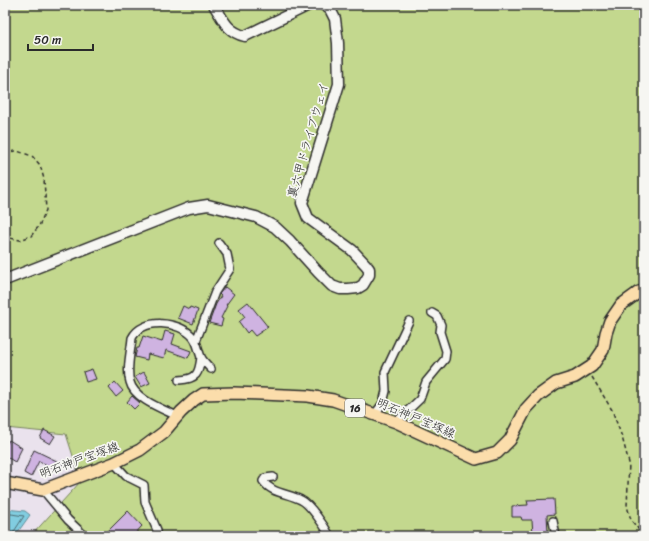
<svg xmlns="http://www.w3.org/2000/svg" width="649" height="541" viewBox="0 0 649 541" font-family="Sriracha,'Klee One',sans-serif">
<style>
.green{fill:#c3d88e;stroke:#77825c}
.water{fill:#81cde0;stroke:#5f8c98}
.lines{fill:none;stroke-linecap:round;stroke-linejoin:round}
.shore{stroke:#4d6c73;stroke-width:1}
.building{fill:#cfb3e1;stroke:#2b2b2b}
.street-casing{stroke:#2b2b2b;stroke-width:10}
.secondary-casing{stroke:#2b2b2b;stroke-width:13}
.primary-casing{stroke:#2b2b2b;stroke-width:14}
.path{stroke:#2b2b2b;stroke-width:1.5;stroke-dasharray:4 3;stroke-linecap:butt}
.street{stroke:#f6f6f2;stroke-width:7}
.secondary{stroke:#f6f6f2;stroke-width:10}
.primary{stroke:#fbddab;stroke-width:11}
.labels{text-anchor:middle;dominant-baseline:central;stroke-width:3.5;stroke-linejoin:round;paint-order:stroke}
.shield{fill:#f6f6f2;stroke:#686867;stroke-width:1}
.shield-label{font-size:11px;font-weight:bold;fill:#2b2b2b}
.street-label{font-size:12px;fill:#2b2b2b;stroke:#f6f6f2}
</style>
<rect width="100%" height="100%" fill="#eae2ed"/>
<filter id="ink" filterUnits="userSpaceOnUse"><feTurbulence type="fractalNoise" baseFrequency=".025" numOctaves="2"/><feDisplacementMap in="SourceGraphic" scale="8" xChannelSelector="R" yChannelSelector="G"/><feConvolveMatrix kernelMatrix="1 2 1 2 8 2 1 2 1" color-interpolation-filters="sRGB"/></filter>
<g filter="url(#ink)">
<!-- green -->
<path class="green" d="M5,5h639v531h-613l50,-55 -15,-47 -61,-6z"/>
<!-- water -->
<path class="water" d="M5,509l20,2 5,4 -15,21h-10z"/>
<g class="lines">
<!-- shore -->
<path class="shore" d="M5,513l19,3 -11,17 -1,3"/>
</g>
<!-- building -->
<path class="building" d="M225,287l9,7 -8,11 1,1 -6,12 2,1 -2,7 -12,-3 7,-19 5,-8 -2,-2z
M248,302l20,25 -13,9 -5,-6 -3,3 -8,-11 6,-5 -6,-8z
M183,306l6,3 1,-2 8,3 -5,14 -15,-6z
M165,331l10,3 -3,10 19,7 -3,7 -22,-8 -2,8 -16,-4 -1,6 -12,-3 2,-9h2l4,-12 19,6z
M92,369l4,10 -10,3 -3,-10z
M144,372l6,11 -9,4 -6,-10z
M115,382l8,9 -7,6 -7,-9z
M132,396l8,7 -6,6 -7,-7z
M44,430l11,6 -5,8 -10,-6z
M9,440l13,8 -7,14 -10,-6v-9z
M34,450l29,14 -5,6 -19,-9 -8,16 -7,-4z
M554,499l1,15 -8,1 1,18 -15,1 -1,-14h-10l-1,-3h-9v-11l16,-1 -1,-5z
M128,511l14,15 -9,10h-30z"/>
<g class="lines">
<defs>
<path id="street" d="M196,341l19,-49 15,-23 -3,-15 -8,-11
M179,380c18,-1 20,-6 22,-23
M375,414l8,-11 3,-12 -1,-19 24,-51
M177,416c-14,-7 -43,-17 -47,-34 -4,-12 1,-31 2,-44 11,-21 47,-17 61,-1 5,6 5,13 8,20 2,4 6,8 10,12
M396,422l24,-23 6,-17 19,-23 1,-8 -6,-19 1,-7 -4,-9 -5,-3
M114,463l12,13 18,9 1,17 12,28v6
M273,477l-8,1 -2,3c9,13 25,12 38,19 9,4 24,27 29,36
M43,490l25,30 17,16
M553,521l3,15"/>
<path id="secondary" d="M214,5c9,14 13,27 31,31l64,-31
M5,280l184,-72 19,-3 48,12 19,10 15,14 28,31 14,14 8,3h8l10,-1 5,-3 6,-10v-6l-3,-4 -14,-15 -44,-32 -6,-15 37,-119 -1,-41 -3,-24 -5,-10 -6,-4"/>
<path id="primary" d="M5,483l38,7 71,-27 26,-13 24,-18 17,-20 13,-12 9,-6 31,-1 74,3 25,4 63,22 80,37 21,-6 13,-13 16,-31 12,-13 18,-13 19,-6 17,-11 11,-16 3,-17 4,-12 11,-16 18,-13 5,-1"/>
</defs>
<!-- street casing -->
<use href="#street" class="street-casing"/>
<!-- secondary casing -->
<use href="#secondary" class="secondary-casing"/>
<!-- primary casing -->
<use href="#primary" class="primary-casing"/>
<!-- path -->
<path class="path" d="M5,152l12,-1 15,5 8,9 4,14 2,31 -7,16 -8,10 -11,4 -15,-3
M592,377l20,33 10,27 7,26 -2,43 4,14 13,16"/>
<!-- street -->
<use href="#street" class="street"/>
<!-- secondary -->
<use href="#secondary" class="secondary"/>
<!-- primary -->
<use href="#primary" class="primary"/>
</g>
</g>
<g class="labels">
<!-- shield labels -->
<rect class="shield" x="345" y="399" width="20" height="18" rx="3"/>
<g class="shield-label">
<text x="355" y="408">16</text>
</g>
<!-- street labels -->
<g class="street-label">
<text transform="translate(308 140) rotate(-74)">裏六甲ドライブウェイ</text>
<text transform="translate(416 418) rotate(23)">明石神戸宝塚線</text>
<text transform="translate(79 460) rotate(-20)">明石神戸宝塚線</text>
</g>
</g>
<!-- margin -->
<rect width="649" height="541" fill="none" stroke="#f6f6f2" stroke-width="20"/>
<rect x="10" y="10" width="629" height="521" fill="none" stroke="#2b2b2b" stroke-width="1.5" filter="url(#ink)"/>
<!-- scale -->
<path d="M28 44v6h65v-6" fill="none" stroke="#2b2b2b" stroke-width="2"/>
<text x="34" y="44" font-size="12" fill="#2b2b2b" stroke="#f6f6f2" stroke-width="3" paint-order="stroke">50 m</text>
</svg>
